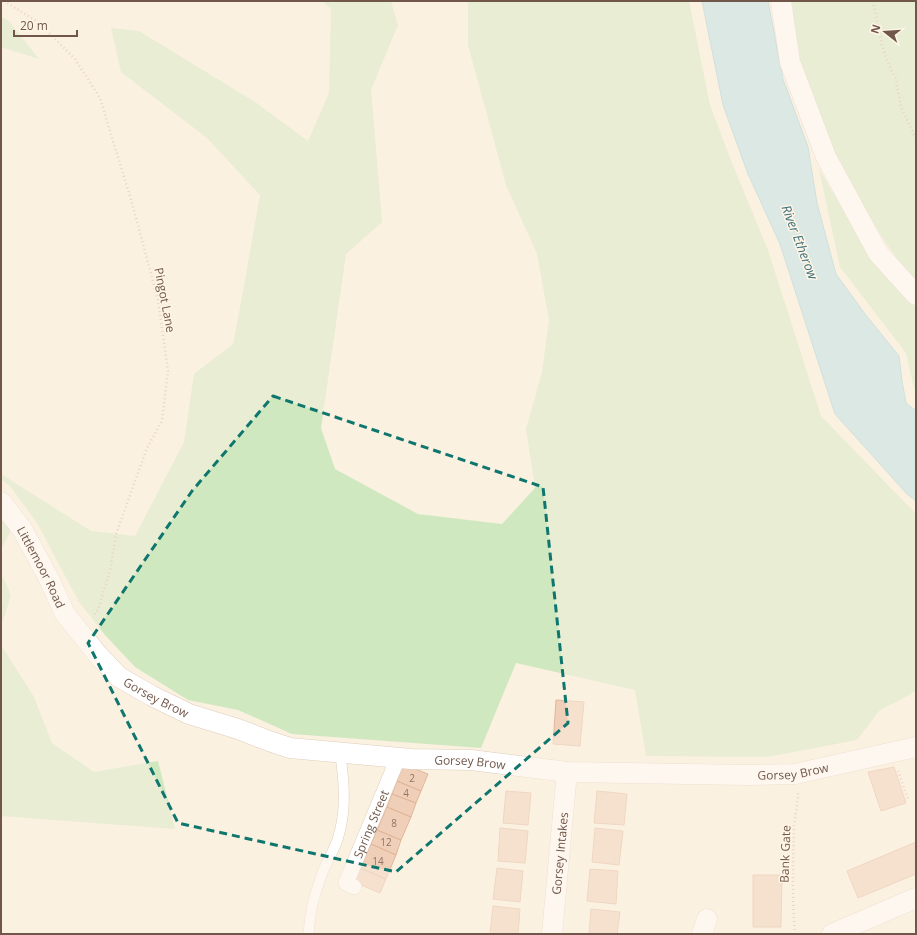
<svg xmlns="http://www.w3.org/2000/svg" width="917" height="935" viewBox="0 0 917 935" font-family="'Open Sans',sans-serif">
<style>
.green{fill:#d0e8c0}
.water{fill:#b6dde4;stroke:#9dccd5}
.building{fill:#f0cfb9;stroke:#e2b69a}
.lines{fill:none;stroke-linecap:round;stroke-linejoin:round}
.service-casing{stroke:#dfcdbd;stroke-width:11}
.pedestrian-casing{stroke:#dfcdbd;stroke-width:16}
.minor-casing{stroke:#dfcdbd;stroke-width:21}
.path{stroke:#d4b29d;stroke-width:2.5;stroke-dasharray:1 3;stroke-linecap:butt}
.service{stroke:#fff;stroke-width:10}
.pedestrian{stroke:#fff;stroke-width:15}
.minor{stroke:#fff;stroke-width:20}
.marked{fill:none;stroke:#0f766e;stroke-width:3;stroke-dasharray:8 5;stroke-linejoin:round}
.labels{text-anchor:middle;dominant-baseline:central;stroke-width:3;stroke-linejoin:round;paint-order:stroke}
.number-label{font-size:10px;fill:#917565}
.street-label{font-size:12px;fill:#715749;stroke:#fef5e7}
.water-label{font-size:13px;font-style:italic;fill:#40737e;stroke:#fef5e7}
</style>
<rect width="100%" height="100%" fill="#fbf1e1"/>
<!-- green -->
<path class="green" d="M322,1h69l7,24 -27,65 11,132 -36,32 -25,174 14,41 83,45 84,10 33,-36 -9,-59 16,-57 7,-52 -12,-66 -31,-69 -38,-140v-44h221l21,104 22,58 36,87 53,166 95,98v177l-37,20 -22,29 -90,17 -121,-1 -11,-66 -119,-27 -35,85 -189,-14 -54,-24 -50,-10 -53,-33 -30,-32 -26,-33 -42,-79 -27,-37 -9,-7v-5l90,57 44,5 49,-94 10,-68 39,-30 7,-36 20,-113 -53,-57 -86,-66 -10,-44 28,3 116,71 53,39 21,-48 2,-84z
M786,1h130v396l-10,-44 -66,-86 -21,-98 55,94 37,16 -25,-36 -58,-93 -33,-90z
M1,17l7,3 31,39 -38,-12z
M1,520l12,7 -12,22z
M1,577h2l8,18 -10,32z
M1,645l33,52 18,46 42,29 64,-11 17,68 -174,-13z"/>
<!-- water -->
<path class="water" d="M702,1h66l15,78 25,68 9,56 19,71 29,40 34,42 3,25 4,22 10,8v90l-9,-7 -72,-80 -55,-170 -32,-70 -25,-69z"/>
<!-- building -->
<path class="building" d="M556,700l28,2 -4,44 -27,-2z
M403,764l25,10 -7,17 -24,-10z
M894,767l12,36 -25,8 -13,-39z
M397,781l24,10 -5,12 -24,-9z
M506,791l25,2 -3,32 -25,-2z
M597,791l30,3 -3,31 -30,-2z
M392,794l24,9 -5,14 -24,-10z
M387,807l24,10 -10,23 -24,-10z
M500,828l28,3 -3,32 -27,-2z
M595,828l28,3 -4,34 -27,-3z
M377,830l24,10 -5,15 -25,-11z
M916,842v32l-58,24 -11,-27z
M371,844l25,11 -10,24 -26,-11z
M360,868l26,11 -6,14 -26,-11z
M497,868l26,3 -3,31 -27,-3z
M590,869l28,2 -2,33 -29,-3z
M753,875h29l-1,52h-28z
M493,906l27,3 -2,25h-28z
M591,909l29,3 -3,22h-28z"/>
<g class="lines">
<defs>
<path id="service" d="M309,934c0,-23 7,-44 15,-65 5,-11 11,-21 14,-31 9,-29 6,-57 2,-86"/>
<g id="pedestrian">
<path id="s1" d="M354,887l-8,-4 52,-125"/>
</g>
<g id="minor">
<path d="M781,1l9,61 36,95 52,96 38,42"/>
<path id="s2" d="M1,502l21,27 27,50 16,35 33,41 21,22 33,19 37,18 49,15 31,12 21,7 121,11 60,1 96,12 181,3 47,-1 121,-27"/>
<path id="s3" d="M552,934l15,-162"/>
<path d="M702,934l5,-15"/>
<path d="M832,934l84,-36"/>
</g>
</defs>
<!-- service casing -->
<use href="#service" class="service-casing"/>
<!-- pedestrian casing -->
<use href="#pedestrian" class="pedestrian-casing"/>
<!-- minor casing -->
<use href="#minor" class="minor-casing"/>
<!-- path -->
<path class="path" d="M4,1l34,21 37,37 25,39 32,105 26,97 10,71 -6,50 -15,27 -31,86 -6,37 -12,39 -5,6
M873,1l9,44 6,18 8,16 5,28 15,32
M898,771l10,28
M795,934c-3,-36 -2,-71 -1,-108 1,-11 4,-22 4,-33"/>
<!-- service -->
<use href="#service" class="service"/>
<!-- pedestrian -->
<use href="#pedestrian" class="pedestrian"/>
<!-- minor -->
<use href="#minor" class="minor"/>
</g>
<!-- marked area -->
<path d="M0 0H917V935H0ZM273,396l270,91 25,236 -172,149 -218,-49 -90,-180 104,-152z" fill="#fbf1e1" fill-opacity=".55" fill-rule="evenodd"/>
<path class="marked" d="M273,396l270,91 25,236 -172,149 -218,-49 -90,-180 104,-152z"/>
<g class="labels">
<!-- number labels -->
<g class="number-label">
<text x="412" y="778">2</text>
<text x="406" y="793">4</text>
<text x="394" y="823">8</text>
<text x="386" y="842">12</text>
<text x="378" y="861">14</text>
</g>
<!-- street labels -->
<g class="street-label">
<text transform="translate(165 300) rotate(79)">Pingot Lane</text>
<text stroke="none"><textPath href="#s2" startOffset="77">Littlemoor Road</textPath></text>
<text stroke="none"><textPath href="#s2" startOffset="255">Gorsey Brow</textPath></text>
<text stroke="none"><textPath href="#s2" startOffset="579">Gorsey Brow</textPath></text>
<text stroke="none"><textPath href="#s2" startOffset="903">Gorsey Brow</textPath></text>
<text stroke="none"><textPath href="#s1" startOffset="73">Spring Street</textPath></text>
<text stroke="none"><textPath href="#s3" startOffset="81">Gorsey Intakes</textPath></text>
<text transform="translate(785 854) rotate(-88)">Bank Gate</text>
</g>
<!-- water labels -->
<g class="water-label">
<text transform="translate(800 242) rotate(69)">River Etherow</text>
</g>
</g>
<!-- border -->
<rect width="917" height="935" fill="none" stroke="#715749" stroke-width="4"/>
<!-- north arrow -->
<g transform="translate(885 32) rotate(287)" stroke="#fef5e7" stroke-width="3" paint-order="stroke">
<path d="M0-3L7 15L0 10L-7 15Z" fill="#715749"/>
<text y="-6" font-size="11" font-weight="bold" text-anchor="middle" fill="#715749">N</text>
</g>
<!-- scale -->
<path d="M14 30v6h63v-6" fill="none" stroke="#715749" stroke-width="2"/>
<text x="20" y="30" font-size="12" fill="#715749" stroke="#fef5e7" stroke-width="3" paint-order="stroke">20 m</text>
</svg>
